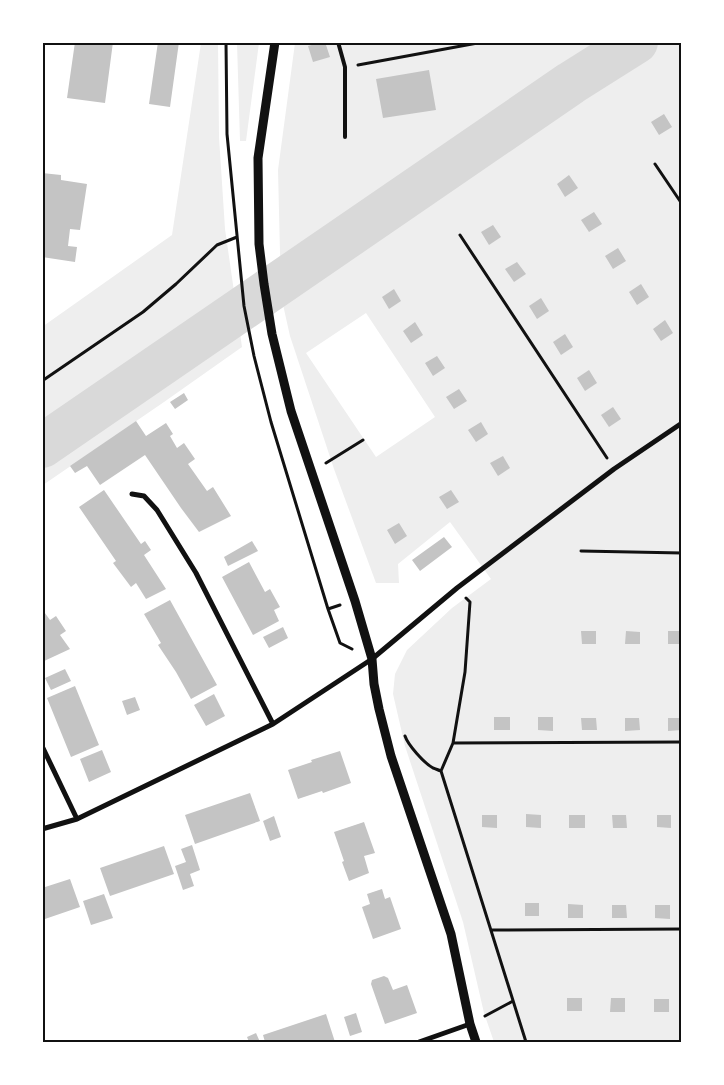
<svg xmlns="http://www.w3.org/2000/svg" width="724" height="1085" viewBox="0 0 724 1085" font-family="'Asap Condensed',sans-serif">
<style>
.green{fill:#eee;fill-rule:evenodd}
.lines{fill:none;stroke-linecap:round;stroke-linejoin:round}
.river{stroke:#d9d9d9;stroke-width:44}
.building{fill:#c4c4c4}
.path{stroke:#111;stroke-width:3}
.service{stroke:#111;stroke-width:4}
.minor{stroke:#111;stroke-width:5}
.tertiary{stroke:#111;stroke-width:9}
.neatline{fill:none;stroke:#111;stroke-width:2}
</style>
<rect width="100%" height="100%" fill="#fff"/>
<!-- green -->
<path class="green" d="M201,43h17l1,94 6,92 17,118 -78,55 -121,83 -1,-158 130,-92z
M237,43h22l-13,98h-6z
M295,43h386v999h-187l-10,-29 -21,-91 -58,-176 -12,-52 2,-20 12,-24 45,-42 39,-29 -41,-57 -52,42 1,19h-23l-42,-114 -44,-133 -8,-36 -2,-47 -2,-83zM366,313l69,104 -59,40 -70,-104z"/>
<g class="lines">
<!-- river -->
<path class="river" d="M42,446l529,-363 65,-41"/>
</g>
<!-- building -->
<path class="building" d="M75,42h38l-8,61 -38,-5z
M158,42h21l-9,65 -21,-3z
M322,42h3l5,15 -17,5 -5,-16z
M429,70l7,40 -53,8 -7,-39z
M664,114l8,13 -13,8 -8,-13z
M42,173l19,2v5l26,4 -7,46 -10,-1 -2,17 9,1 -2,15 -33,-5z
M569,175l9,13 -13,9 -8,-13z
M594,212l8,12 -13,8 -8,-12z
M493,225l8,12 -12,8 -8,-13z
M618,248l8,13 -13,8 -8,-13z
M517,262l9,12 -12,8 -9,-13z
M641,284l8,13 -12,8 -8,-13z
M394,289l7,12 -12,8 -7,-12z
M541,298l8,13 -12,8 -8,-13z
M665,320l8,13 -12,8 -8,-12z
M415,322l8,13 -12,8 -8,-12z
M565,334l8,13 -12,8 -8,-13z
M437,356l8,12 -12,8 -8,-13z
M589,370l8,13 -12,8 -8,-13z
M459,389l8,12 -13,8 -8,-12z
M184,393l4,7 -13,9 -5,-7z
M613,407l8,12 -12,8 -8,-12z
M136,421l10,15 20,-13 7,11 -3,2 7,12 7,-5 11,16 -7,5 19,27 6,-4 18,29 -32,16 -18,-24 -36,-53 -45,30 -13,-19 -12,7 -5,-7z
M481,422l7,12 -12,8 -8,-12z
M503,456l7,12 -12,8 -8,-13z
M104,490l37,54 4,-3 6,9 -7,5 22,34 -20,10 -10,-16 -5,4 -18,-24 3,-2 -37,-54z
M451,490l8,12 -12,7 -8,-12z
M399,523l8,13 -12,8 -8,-14z
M444,537l8,10 -32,24 -8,-11z
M252,541l6,10 -30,15 -4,-9z
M249,562l16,30 5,-3 10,18 -6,3 5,11 -26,14 -31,-58z
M170,600l47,85 -26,14 -15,-27 -18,-27 3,-2 -17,-29z
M42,609l8,11 6,-4 10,15 -6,4 10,14 -28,13z
M283,627l5,11 -19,10 -6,-11z
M581,631h15v13h-14z
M626,631l14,1v12h-15z
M668,631h14v13h-14z
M65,669l6,12 -20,9 -6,-12z
M75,686l24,59 -28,12 -24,-59z
M214,694l11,22 -19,10 -12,-21z
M135,697l5,13 -13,5 -5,-14z
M494,717h16v13h-16z
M538,717h15v14l-15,-1z
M581,718h15l1,12h-15z
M625,718h14l1,12 -15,1z
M668,718h14v12l-14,1z
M102,750l9,22 -22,10 -9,-23z
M340,751l11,32 -28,10 -1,-2 -24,8 -10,-29 24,-8 -1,-2z
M250,793l10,28 -65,23 -10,-29z
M526,814l15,1v13l-15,-1z
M482,815h15v13l-15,-1z
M569,815h16v13h-16z
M612,815h14l1,13h-14z
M657,815h14v13l-14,-1z
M274,816l7,21 -11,4 -7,-20z
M364,822l11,31 -11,3 5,17 -20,8 -7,-19 2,-1 -10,-29z
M192,845l8,25 -10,4 4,12 -11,4 -8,-24 11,-4 -5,-13z
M164,846l10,28 -64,22 -10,-28z
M70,879l10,28 -38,13v-32z
M382,889l3,10 5,-2 11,32 -28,10 -11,-32 8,-3 -3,-10z
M104,894l9,24 -22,7 -8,-24z
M525,903h14v13h-14z
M568,904l15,1v13h-15z
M612,905h14l1,13h-15z
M655,905h15v14l-15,-1z
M384,976l4,2 5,12 14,-5 10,28 -32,11 -14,-40 1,-4z
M567,998h15v13h-15z
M611,998h14v14h-15z
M654,999h15v13h-15z
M356,1013l6,19 -12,4 -6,-19z
M326,1014l9,28h-70l-2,-7z
M256,1033l4,9h-11l-2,-5z"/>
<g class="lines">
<!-- path -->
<path class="path" d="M226,42l1,92 17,172 10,50 17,66 57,187 12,34 12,6
M358,65l125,-23
M655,164l27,40
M460,235l147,223
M42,381l101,-69 33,-28 41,-39 20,-8
M326,463l37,-23
M581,551l101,2
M466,598l4,4 -5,70 -12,71 -12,28 85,271
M328,609l12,-4
M405,736c3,9 19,27 28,32 3,1 5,2 8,3
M453,743l229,-1
M491,930l191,-1
M485,1016l28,-15"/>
<!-- service -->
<path class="service" d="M338,42l7,25v70"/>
<!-- minor -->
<path class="minor" d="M132,494l12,2 13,14 39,63 77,151
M42,746l35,73
M42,829l35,-10 196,-95 99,-65 85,-71 157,-119 68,-46
M419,1042l51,-18"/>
<!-- tertiary -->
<path class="tertiary" d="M275,42l-17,116 1,86 5,40 8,50 19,77 64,190 17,58 2,25 5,25 12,47 60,178 19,90 6,18"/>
</g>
<!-- border -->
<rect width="724" height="1085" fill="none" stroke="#ffffff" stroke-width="88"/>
<rect x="44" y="44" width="636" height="997" class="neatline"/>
</svg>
